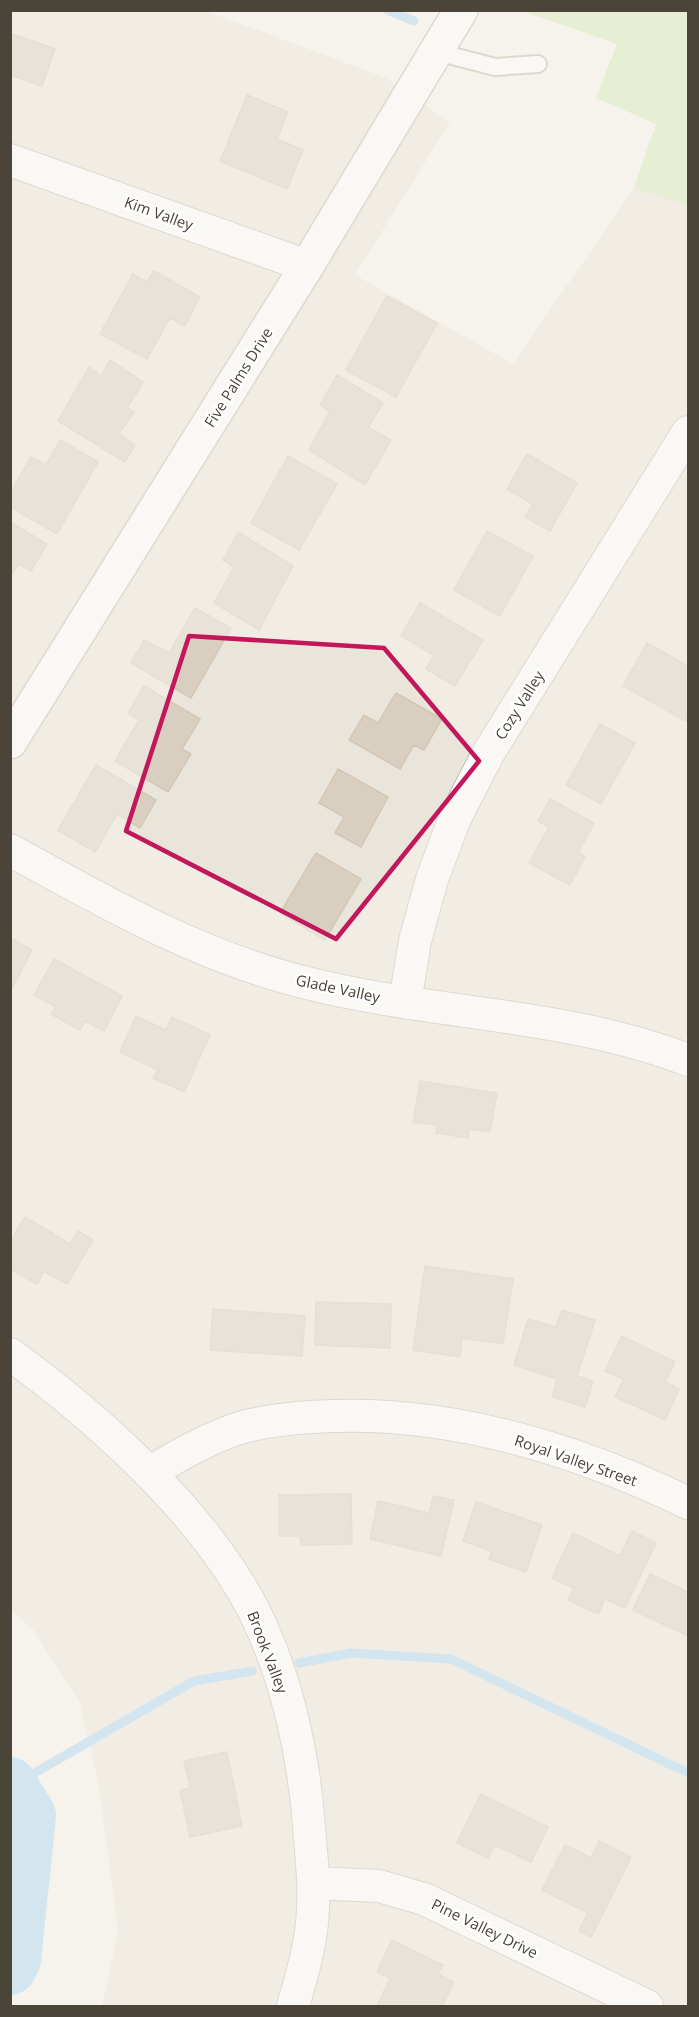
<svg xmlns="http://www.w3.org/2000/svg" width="699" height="2017" viewBox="0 0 699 2017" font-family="'Open Sans',sans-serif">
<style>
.residential{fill:#eae5da}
.green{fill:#d2eab5}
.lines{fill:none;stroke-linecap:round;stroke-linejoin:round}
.stream{stroke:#a9d4f2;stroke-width:9}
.river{stroke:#a9d4f2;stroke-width:52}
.building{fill:#d8cfc1;stroke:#d3c7b4;stroke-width:1.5}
.service-casing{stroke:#c2bbae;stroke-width:20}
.minor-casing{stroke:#c2bbae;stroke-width:34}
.tertiary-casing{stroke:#c2bbae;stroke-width:36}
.service{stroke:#fff;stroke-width:16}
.minor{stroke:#fff;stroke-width:32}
.tertiary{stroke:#fff;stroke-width:33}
.marked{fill:none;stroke:#c2185b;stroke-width:4.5;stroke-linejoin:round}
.labels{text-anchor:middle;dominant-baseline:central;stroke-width:5;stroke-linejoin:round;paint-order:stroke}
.street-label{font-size:15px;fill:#4b4439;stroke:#fff}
</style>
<rect width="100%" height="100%" fill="#f6f3ec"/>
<!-- residential -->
<path class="residential" d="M10,11h196l178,66 66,45 -95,153 158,89 121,-176 54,18v1800h-586l16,-74 -19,-146 -20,-85 -47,-73 -22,-18z"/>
<!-- green -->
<path class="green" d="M522,11h166v195l-54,-18 22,-64 -60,-26 21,-54z"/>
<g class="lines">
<!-- stream -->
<path class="stream" d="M388,10l26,11
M299,1663l52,-10 100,6 237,114
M12,1786l182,-105 58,-10"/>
<!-- river -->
<path class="river" d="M10,1783l20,32 -15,145 -5,9"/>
</g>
<!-- building -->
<path class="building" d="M10,33l45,16 -13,37 -32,-11z
M247,95l41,17 -11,27 26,11 -16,39 -67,-28z
M154,271l46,26 -15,29 -15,-8 -23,41 -47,-25 33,-60 14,8z
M387,296l50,27 -41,74 -50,-27z
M110,360l33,22 -16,26 7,4 -15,22 16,11 -10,17 -67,-41 31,-54 12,9z
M337,375l46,28 -15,24 23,13 -26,45 -56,-35 21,-39 -10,-6z
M60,440l38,22 -41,72 -47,-27v-13l21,-37 15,8z
M527,454l50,29 -27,48 -25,-14 8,-13 -26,-15z
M288,456l49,28 -38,66 -48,-27z
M10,522l37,22 -16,27 -12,-7 -9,13z
M487,531l46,25 -33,60 -46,-26z
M238,532l55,34 -34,64 -45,-27 20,-36 -11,-7z
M420,603l63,37 -28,46 -29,-17 8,-14 -33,-19z
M195,608l36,20 -40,70 -60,-35 13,-23 25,13z
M647,643l41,23v50l-2,5 -63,-35z
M144,686l56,33 -18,30 9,5 -23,38 -53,-31 24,-41 -11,-7z
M396,693l46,26 -18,31 -10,-5 -14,24 -51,-29 15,-25 14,8z
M600,724l35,19 -34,61 -35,-19z
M96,765l60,35 -16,28 -23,-14 -22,38 -37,-22z
M338,769l50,28 -27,50 -26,-14 9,-16 -25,-14z
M550,799l44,24 -16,30 7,4 -15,28 -41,-22 20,-36 -11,-6z
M316,853l45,26 -36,61 -45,-27z
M10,938l22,12 -19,37 -3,-1z
M54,959l68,37 -18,35 -19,-10 -5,9 -29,-16 5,-7 -22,-12z
M136,1016l30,14 6,-13 38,18 -26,57 -31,-14 5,-8 -38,-18z
M420,1081l77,12 -7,39 -21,-3 -1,9 -32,-5 1,-8 -24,-3z
M25,1217l45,27 8,-13 15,9 -26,44 -23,-13 -7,13 -27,-15v-28z
M425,1266l88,13 -10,65 -41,-6 -2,19 -47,-7z
M316,1302l75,2 -1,44 -75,-3z
M213,1309l92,7 -3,40 -92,-6z
M562,1310l33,10 -18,56 16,5 -8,26 -33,-10 5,-18 -43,-14 14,-46 28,8z
M622,1336l53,26 -10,20 14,7 -14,31 -50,-23 9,-18 -19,-8z
M351,1494l1,50 -51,1 -1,-9h-21v-41z
M433,1496l21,4 -13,56 -71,-17 8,-38 51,12z
M476,1502l66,23 -16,47 -37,-13 3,-8 -29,-10z
M632,1531l24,12 -31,65 -20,-9 -7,15 -30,-14 6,-12 -22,-10 21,-45 47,23z
M650,1574l38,18v44l-55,-26z
M227,1752l15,74 -52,11 -10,-47 10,-2 -6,-27z
M481,1794l67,33 -17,35 -36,-17 -7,13 -31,-15z
M599,1841l32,16 -40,80 -12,-6 9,-18 -46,-23 23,-45 26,13z
M392,1940l51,25 -5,9 16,8 -12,24h-65l13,-28 -13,-6z"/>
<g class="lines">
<defs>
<path id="service" d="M437,52l58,15 43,-3"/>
<path id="minor" d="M10,160l297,106
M10,850c96,53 190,107 297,133 126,32 260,30 381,77
M405,1002l10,-61 17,-62 23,-61 34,-66 199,-320
M10,1354c89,65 195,160 245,259 32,65 49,143 54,214 2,27 6,55 4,82 -1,33 -11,66 -20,97
M149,1473c30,-18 61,-36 94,-46 30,-8 59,-10 90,-11 124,-4 245,34 355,87
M313,1883l66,3 45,13 223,107"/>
<path id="tertiary" d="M10,742l297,-476 154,-256"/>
</defs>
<!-- service casing -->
<use href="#service" class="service-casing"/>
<!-- minor casing -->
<use href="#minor" class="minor-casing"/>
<!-- tertiary casing -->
<use href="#tertiary" class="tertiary-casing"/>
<!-- service -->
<use href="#service" class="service"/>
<!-- minor -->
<use href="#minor" class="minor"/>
<!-- tertiary -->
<use href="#tertiary" class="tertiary"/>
</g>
<!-- marked area -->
<path d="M0 0H699V2017H0ZM189,636l195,12 95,113 -143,178 -210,-108z" fill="#f6f3ec" fill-opacity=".55" fill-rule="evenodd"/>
<path class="marked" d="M189,636l195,12 95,113 -143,178 -210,-108z"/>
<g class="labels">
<!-- street labels -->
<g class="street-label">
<text transform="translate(159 213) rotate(20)">Kim Valley</text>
<text transform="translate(238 377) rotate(-58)">Five Palms Drive</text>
<text transform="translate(519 705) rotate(-58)">Cozy Valley</text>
<text transform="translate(338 988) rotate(12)">Glade Valley</text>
<text transform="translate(576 1460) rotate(19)">Royal Valley Street</text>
<text transform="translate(268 1652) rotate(69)">Brook Valley</text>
<text transform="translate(485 1928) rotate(26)">Pine Valley Drive</text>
</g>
</g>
<!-- border -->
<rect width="699" height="2017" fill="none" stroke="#4b4439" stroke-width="24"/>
</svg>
